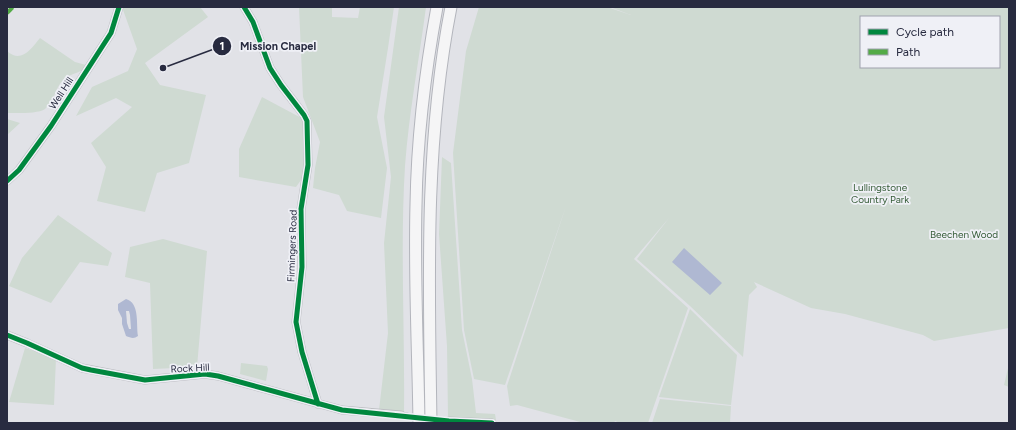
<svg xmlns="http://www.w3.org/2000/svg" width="1016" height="430" viewBox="0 0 1016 430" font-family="Figtree,sans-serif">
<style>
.green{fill:#cfdad2;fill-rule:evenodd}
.water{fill:#afb8d2;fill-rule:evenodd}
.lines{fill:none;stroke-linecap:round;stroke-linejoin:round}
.minor-tunnel{stroke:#bcbdc6;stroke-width:7;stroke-dasharray:7 3.5;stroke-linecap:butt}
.minor-casing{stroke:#bebfc4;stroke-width:9}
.highway-casing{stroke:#b3b5bc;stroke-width:13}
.minor{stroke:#f1f1f3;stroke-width:7}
.highway{stroke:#f5f5f6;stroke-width:11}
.quiet{stroke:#53ab46;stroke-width:4;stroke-dasharray:8 4;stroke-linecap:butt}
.cycleway-casing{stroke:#eff0f6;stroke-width:8}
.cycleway{stroke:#00873e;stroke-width:5}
.labels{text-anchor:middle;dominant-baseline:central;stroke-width:3.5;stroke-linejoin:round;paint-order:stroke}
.street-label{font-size:10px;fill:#282b40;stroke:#eff0f6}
.park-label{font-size:10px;fill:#355c37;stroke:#eff0f6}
.leader{fill:none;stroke:#282b40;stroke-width:1.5}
.callout-dot{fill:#282b40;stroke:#eff0f6;stroke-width:1.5}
.mark-label{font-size:12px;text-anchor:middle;font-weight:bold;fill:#fff}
.callout-label{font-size:11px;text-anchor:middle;font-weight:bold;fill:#282b40;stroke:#eff0f6;stroke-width:3.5;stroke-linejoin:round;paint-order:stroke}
</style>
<rect width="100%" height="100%" fill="#e1e2e7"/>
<!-- green -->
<path class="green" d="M122,7h78l8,10 -63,46 15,22 46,10 -17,68 -32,10 -12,39 -48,-11 9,-34 -15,-24 41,-36 -16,-9 -40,18 16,-29 36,-16 9,-22z
M299,7h33v10l26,1 2,-11h34l-6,41 -11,69 10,51 -6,50 -34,-7 -8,-16 -26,-7 2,-20 5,-26 -17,-45z
M399,7h27c-7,53 -17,106 -21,159 -5,82 0,165 -1,246l-25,-2 9,-77 -4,-90 7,-66 -7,-60z
M479,7h128l24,8 -21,-8h399v321l-75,13 -11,-6 -78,-21 -34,-6 -57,-26 3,5 -8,8 -6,62 -53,-51 -53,-47 32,-41 -35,41 54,49 -40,115h-28l-5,-2 -1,2h-30l-67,-18 -7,1 -3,-20 59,-180 -61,179 -31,-6 -10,-49 -11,-177 13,-102zM861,17h138v50h-138z
M40,38l35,24 11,3 -3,5c-6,3 -15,5 -20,10 -8,8 -9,22 -18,29 -7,5 -29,4 -38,4v-62c14,13 24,-2 33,-13z
M262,97l45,24 -1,52 -10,14 -57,-10v-28z
M7,119l13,4 -13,12z
M442,157l9,6 11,167 10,49 4,34 19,1 1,6 -48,-3 -1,-71 -8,-112z
M58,215l54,38 -4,13 -28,-4 -29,41 -42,-17 13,-28z
M163,239l44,12 -10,116 -44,2 -3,-86 -25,-6 5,-30z
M690,309l47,46 -6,50 -72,-8z
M25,348l31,10 -2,47 -45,-3z
M241,363l26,3 1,3 -2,12 -26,-7z
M1009,364v23l-5,-2z
M660,399l71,7 -1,17h-78z"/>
<!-- water -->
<path class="water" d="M684,248l38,35 -12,12 -38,-33z
M126,299c14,4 10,25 12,37 -4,3 -7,2 -12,0l-4,-12v-6l-4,-8v-6zM126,311h3l1,4 1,14h-2l-2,-6z"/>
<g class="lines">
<!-- minor-tunnel -->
<path class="minor-tunnel" d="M401,415l48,6"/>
<defs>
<path id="minor" d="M244,7l9,15 17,46 11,17 23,30 3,6 1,44 -7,44 1,58 -6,55 6,30 16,52
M7,181l12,-11 32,-44 60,-93 8,-26
M7,335l20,8 55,25 63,12 60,-6 13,2 124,34 59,5
M449,421l43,2"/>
<path id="highway" d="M419,423c-1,-73 -5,-145 -3,-218 1,-66 9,-133 21,-198
M431,423c-2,-139 -7,-278 20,-416"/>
</defs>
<!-- minor casing -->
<use href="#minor" class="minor-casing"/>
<!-- highway casing -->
<use href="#highway" class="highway-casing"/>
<!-- minor -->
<use href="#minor" class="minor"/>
<!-- highway -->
<use href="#highway" class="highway"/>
<!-- quiet -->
<path class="quiet" d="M7,13l6,-6"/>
<defs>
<path id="cycleway" d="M244,7l9,15 17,46 11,17 23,30 3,6 1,44 -7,44 1,58 -6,55 6,30 16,52
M7,181l12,-11 32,-44 60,-93 8,-26
M7,335l20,8 55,25 9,2 54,10 60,-6 13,2 124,34 107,11 43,2"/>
</defs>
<!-- cycleway casing -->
<use href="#cycleway" class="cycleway-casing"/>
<!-- cycleway -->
<use href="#cycleway" class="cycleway"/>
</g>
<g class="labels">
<!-- street labels -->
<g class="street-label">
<text transform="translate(61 93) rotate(-57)">Well Hill</text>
<text transform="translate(292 246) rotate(-88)">Firmingers Road</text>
<text transform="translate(190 368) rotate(-3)">Rock Hill</text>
</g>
<!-- park labels -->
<g class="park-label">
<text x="880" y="187">Lullingstone<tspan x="880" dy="12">Country Park</tspan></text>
<text x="964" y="234">Beechen Wood</text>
</g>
</g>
<!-- callouts -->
<path class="leader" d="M163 68L222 46"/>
<g class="callout-dot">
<circle cx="163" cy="68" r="4"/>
<circle cx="222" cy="46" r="10"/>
</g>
<g class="mark-label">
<text x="222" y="50">1</text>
</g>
<g class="callout-label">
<text x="278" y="50">Mission Chapel</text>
</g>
<!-- border -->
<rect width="1016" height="430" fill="none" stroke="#282b40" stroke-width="16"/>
<!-- legend -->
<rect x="860" y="16" width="140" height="52" fill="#eff0f6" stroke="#9fa1ad"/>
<rect x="868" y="29" width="20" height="6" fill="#00873e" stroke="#9fa1ad"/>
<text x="896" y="36" font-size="12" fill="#282b40">Cycle path</text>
<rect x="868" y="49" width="20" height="6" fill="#53ab46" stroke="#9fa1ad"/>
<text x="896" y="56" font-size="12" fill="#282b40">Path</text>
</svg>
